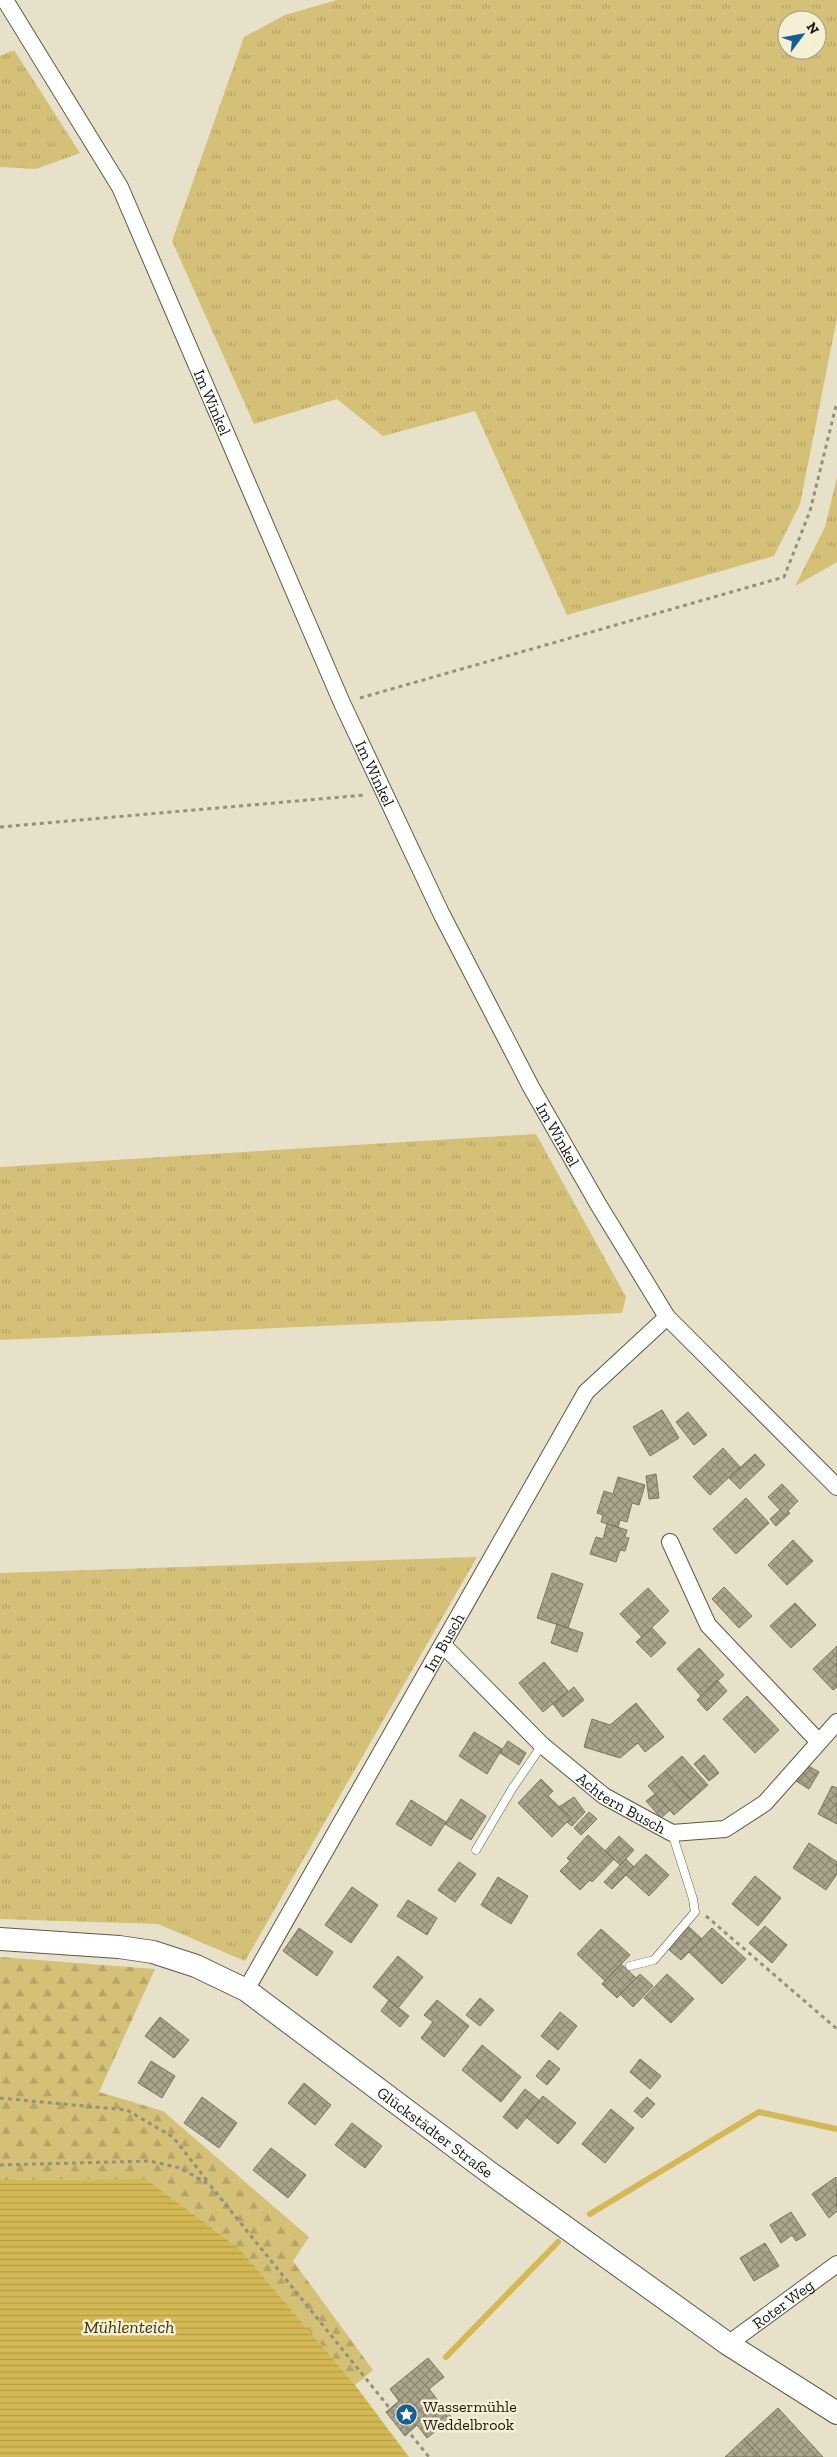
<svg xmlns="http://www.w3.org/2000/svg" width="837" height="2457" viewBox="0 0 837 2457" font-family="'Zilla Slab',serif">
<style>
.grass{fill:url(#grass-tufts);fill-rule:evenodd}
.forest{fill:url(#forest-firs)}
.water{fill:url(#water-rules)}
.lines{fill:none;stroke-linecap:round;stroke-linejoin:round}
.stream{stroke:#d3b854;stroke-width:6}
.building{fill:url(#building-cross-hatch);stroke:#7c7660}
.lane-casing{stroke:#5f5944;stroke-width:9}
.street-casing{stroke:#5f5944;stroke-width:18}
.secondary-casing{stroke:#5f5944;stroke-width:24}
.path{stroke:#958f7e;stroke-width:3;stroke-dasharray:4 4;stroke-linecap:butt}
.lane{stroke:#fff;stroke-width:8}
.street{stroke:#fff;stroke-width:16}
.secondary{stroke:#fff;stroke-width:22}
.labels{text-anchor:middle;dominant-baseline:central;stroke-width:5;stroke-linejoin:round;paint-order:stroke}
.street-label{font-size:16px;fill:#1a170f;stroke:#f5efd6}
.poi-label{font-size:16px;fill:#1a170f;stroke:#f5efd6;text-anchor:start}
.water-label{font-size:18px;font-style:italic;fill:#403509;stroke:#f5efd6}
</style>
<defs>
<pattern id="grass-tufts" width="24" height="20" patternUnits="userSpaceOnUse" patternTransform="scale(1.25)"><rect width="24" height="20" fill="#d4c077"/><path d="M3 7l-1-3M5 7V3M7 7l1-3M15 17l-1-3M17 17v-4M19 17l1-3" fill="none" stroke="#b5a466"/></pattern>
<pattern id="forest-firs" width="22" height="20" patternUnits="userSpaceOnUse" patternTransform="scale(1.25)"><rect width="22" height="20" fill="#d4c077"/><path d="M5 1l3.5 6h-7zM16 11l3.5 6h-7z" fill="#b5a466"/></pattern>
<pattern id="water-rules" width="6" height="5" patternUnits="userSpaceOnUse" patternTransform="scale(1.25)"><rect width="6" height="5" fill="#d3b854"/><path d="M0 2.5h6" fill="none" stroke="#b59d48"/></pattern>
<pattern id="building-cross-hatch" width="8" height="8" patternUnits="userSpaceOnUse" patternTransform="scale(1.25)"><rect width="8" height="8" fill="#aba58e"/><path d="M0 0l8 8M0 8l8-8" fill="none" stroke="#8a8572"/></pattern>
</defs>
<rect width="100%" height="100%" fill="#e8e1c9"/>
<!-- grass -->
<path class="grass" d="M337,0h500v318l-37,186 -26,52 -207,59 -92,-204 -92,25 -46,-37 -83,25 -82,-183 72,-204 41,-22zM787,20h30v30h-30z
M14,50l66,103 -44,16 -36,-2v-111z
M837,477v85l-42,24 30,-59z
M536,1134l90,163 -4,16 -622,27v-173z
M477,1557l-232,404 -87,-37 -158,-5v-346z"/>
<!-- forest -->
<path class="forest" d="M0,1957l155,12 -56,123 64,19 146,126 -16,24 80,109 -18,15 -115,-136 -94,-70 -146,1z"/>
<!-- water -->
<path class="water" d="M146,2179l94,70 115,136 54,72h-409v-277z"/>
<g class="lines">
<!-- stream -->
<path class="stream" d="M590,2214l169,-102 78,17
M446,2357l112,-115"/>
</g>
<!-- building -->
<path class="building" d="M662,1410l17,28 -29,18 -17,-29z
M688,1412l19,23 -13,10 -18,-23z
M723,1448l17,19 -30,28 -17,-18z
M755,1454l10,11 -25,24 -11,-11z
M656,1474l3,24 -10,1 -3,-23z
M618,1477l27,8 -6,20 -7,-2 -5,19 -7,-2 -2,7 -17,-5 2,-7 -6,-2 7,-22 9,3z
M782,1484l16,17 -10,10 2,2 -14,13 -6,-7 10,-9 -12,-13z
M746,1498l23,25 -33,31 -23,-25z
M607,1524l20,6 -2,7 4,1 -4,13 -5,-1 -4,12 -26,-8 6,-17 7,2z
M793,1540l20,21 -26,24 -19,-20z
M552,1573l31,11 -15,44 -31,-10z
M724,1587l28,29 -13,12 -27,-29z
M648,1588l21,23 -27,26 -22,-23z
M795,1603l21,22 -25,23 -21,-22z
M557,1624l26,9 -6,19 -26,-9z
M652,1628l14,15 -15,14 -15,-15z
M837,1646v41l-4,3 -20,-21z
M699,1648l25,27 -23,21 -24,-27z
M544,1662l24,29 -25,21 -24,-29z
M717,1680l10,11 -20,20 -10,-11z
M574,1687l10,13 -21,17 -10,-13z
M747,1696l32,34 -24,23 -32,-34z
M636,1703l28,34 -19,15 -7,-9 -18,15 -36,-11 8,-28 18,6z
M474,1732l28,17 -15,25 -28,-18z
M508,1741l18,12 -7,12 -19,-12z
M704,1755l15,18 -10,8 -15,-17z
M682,1756l26,29 -17,15 -26,-29z
M805,1764l14,8 -10,17 -13,-8z
M665,1771l26,29 -17,15 -26,-29z
M541,1779l12,12 -5,5 23,22 -19,19 -34,-34z
M832,1786l5,2v36l-19,-10z
M655,1794l15,16 -9,8 -15,-17z
M574,1797l11,15 -13,14 -5,-4 4,-4 -12,-11z
M461,1799l25,17 -15,24 -26,-16z
M411,1800l35,22 -15,24 -35,-22z
M589,1812l8,7 -16,16 -7,-7z
M588,1835l26,24 -22,23 -2,-2 -10,10 -20,-19 10,-10 -3,-3z
M619,1836l15,14 -14,15 -15,-14z
M809,1843l28,19v12l-11,16 -33,-22z
M646,1854l23,21 -20,21 -23,-21z
M626,1859l8,8 -22,22 -8,-7z
M459,1862l17,12 -21,28 -17,-12z
M755,1876l26,22 -23,28 -26,-22z
M498,1877l30,19 -17,28 -30,-19z
M352,1887l26,18 -27,38 -26,-18z
M408,1900l29,18 -10,17 -30,-19z
M765,1926l22,19 -15,18 -23,-20z
M689,1927l13,12 -21,21 -13,-11z
M299,1928l34,24 -16,24 -34,-25z
M712,1928l34,31 -24,25 -33,-32z
M601,1929l29,26 -25,26 -28,-27z
M398,1956l25,21 -25,31 -25,-21z
M621,1964l15,14 -19,20 -15,-14z
M640,1974l13,12 -20,21 -13,-13z
M667,1974l27,25 -23,24 -27,-25z
M480,1998l14,12 -14,16 -14,-11z
M389,2000l20,16 -9,11 -19,-16z
M437,2000l32,26 -25,31 -23,-19 12,-16 -9,-7z
M560,2012l17,14 -19,24 -17,-14z
M160,2017l29,23 -15,18 -29,-22z
M482,2045l39,32 -20,25 -39,-32z
M640,2059l21,17 -11,13 -20,-17z
M549,2060l11,9 -13,16 -11,-9z
M151,2061l24,15 -13,22 -24,-15z
M304,2083l27,22 -16,20 -27,-22z
M525,2089l15,12 -23,28 -14,-12z
M543,2096l33,27 -18,21 -32,-27z
M202,2097l35,26 -18,25 -35,-25z
M647,2097l8,7 -13,14 -8,-7z
M611,2109l23,19 -29,35 -23,-19z
M352,2123l30,23 -17,22 -30,-23z
M271,2148l35,27 -18,23 -35,-28z
M836,2177l1,34 -8,7 -17,-24z
M791,2212l15,23 -10,6 -4,-6 -11,8 -11,-18z
M765,2243l14,23 -25,15 -14,-23z
M428,2358l16,19 -15,12 23,29 -25,20 -10,-13 -12,11 -19,-24 13,-11 -9,-12z
M778,2408l45,49h-63l-16,-18z
M744,2439l16,18h-35z"/>
<g class="lines">
<defs>
<path id="lane" d="M476,1850l36,-61 30,-44
M630,1966l24,-6 41,-48 -2,-13 -21,-66"/>
<g id="street">
<path id="s1" d="M5,0l115,187 222,516 99,210 90,174 67,117 69,113 170,170"/>
<path d="M670,1542l38,83 110,116"/>
<path id="s2" d="M444,1646l98,99 62,51 68,37 53,-4 40,-26 72,-81"/>
<path id="s3" d="M246,1990l340,-598 81,-75"/>
<path id="s4" d="M728,2344l109,-80"/>
</g>
<g id="secondary">
<path id="s5" d="M0,1939l119,8 34,5 43,14 50,24 244,183 238,171 109,69"/>
</g>
</defs>
<!-- lane casing -->
<use href="#lane" class="lane-casing"/>
<!-- street casing -->
<use href="#street" class="street-casing"/>
<!-- secondary casing -->
<use href="#secondary" class="secondary-casing"/>
<!-- path -->
<path class="path" d="M360,698l424,-121 26,-66 27,-109
M0,827l365,-32
M706,1916l131,113
M0,2098l127,12 46,27 36,46
M0,2165l150,-4 30,7 30,17 219,272"/>
<!-- lane -->
<use href="#lane" class="lane"/>
<!-- street -->
<use href="#street" class="street"/>
<!-- secondary -->
<use href="#secondary" class="secondary"/>
</g>
<!-- icons -->
<defs>
<symbol id="sight-disc" viewBox="-11 -11 22 22"><circle r="9.5" fill="#146093" stroke="#f5efd6"/><path d="M0-6L1.8-2.2L6-1.7L2.9 1.2L3.7 5.4L0 3.3L-3.7 5.4L-2.9 1.2L-6-1.7L-1.8-2.2Z" fill="#fff"/></symbol>
</defs>
<g fill-rule="evenodd">
<use href="#sight-disc" x="394" y="2402" width="25" height="25"/>
</g>
<g class="labels">
<!-- street labels -->
<g class="street-label">
<text stroke="none"><textPath href="#s1" startOffset="454">Im Winkel</textPath></text>
<text stroke="none"><textPath href="#s1" startOffset="859">Im Winkel</textPath></text>
<text stroke="none"><textPath href="#s1" startOffset="1264">Im Winkel</textPath></text>
<text stroke="none"><textPath href="#s3" startOffset="400">Im Busch</textPath></text>
<text stroke="none"><textPath href="#s2" startOffset="238">Achtern Busch</textPath></text>
<text stroke="none"><textPath href="#s5" startOffset="491">Glückstädter Straße</textPath></text>
<text stroke="none"><textPath href="#s4" startOffset="68">Roter Weg</textPath></text>
</g>
<!-- poi labels -->
<g class="poi-label">
<text x="423" y="2406">Wassermühle<tspan x="423" dy="18">Weddelbrook</tspan></text>
</g>
<!-- water labels -->
<g class="water-label">
<text x="129" y="2327">Mühlenteich</text>
</g>
</g>
<!-- north arrow -->
<g transform="translate(802 35) rotate(58)"><circle r="24" fill="#f5efd6" stroke="#9d9986"/>
<path d="M0-4L9 19L0 12L-9 19Z" fill="#146093"/>
<text y="-8" font-size="14" font-weight="bold" text-anchor="middle" fill="#1a170f">N</text>
</g>
</svg>
